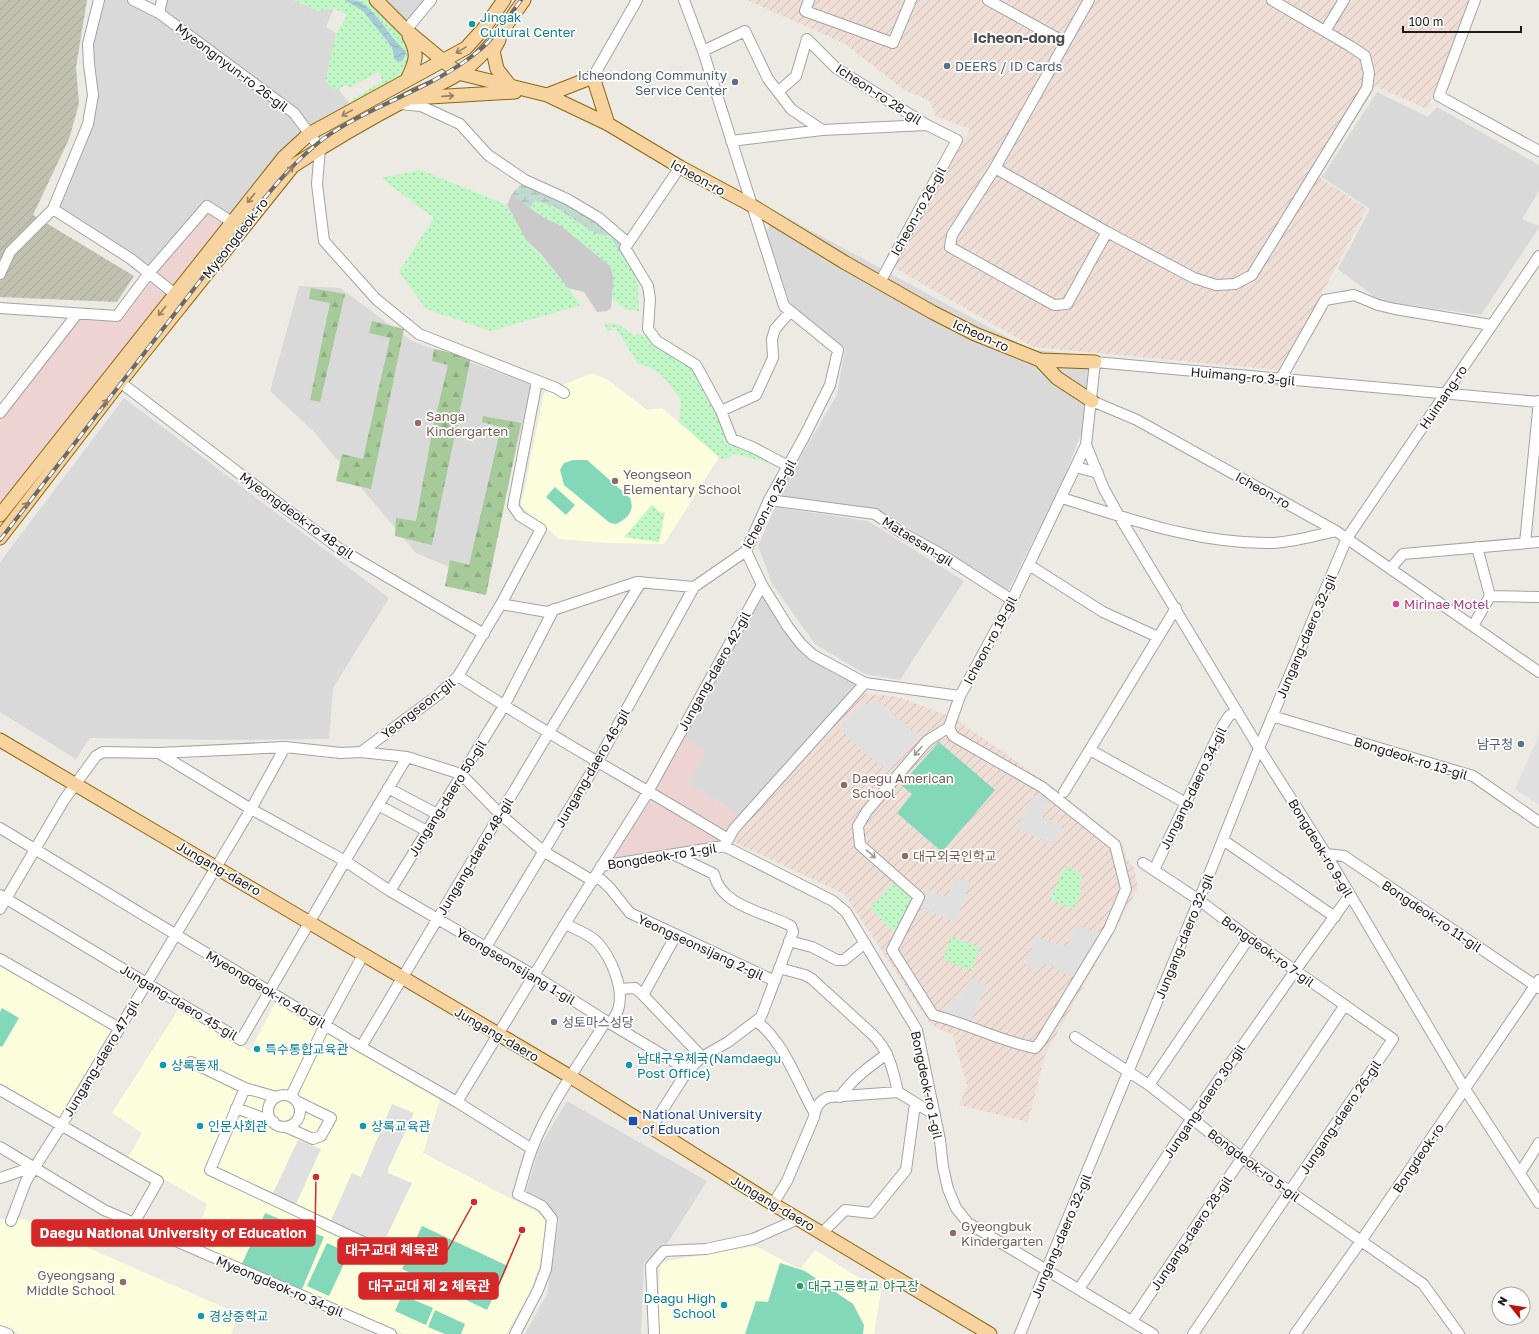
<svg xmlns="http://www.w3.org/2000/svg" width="1539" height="1334" viewBox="0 0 1539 1334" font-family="'Golos Text','Noto Sans KR',sans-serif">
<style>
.residential{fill:#dad9d9}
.commercial{fill:#edd4d2}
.education{fill:#fcfddc}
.religious{fill:#cacaca}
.military{fill:url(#military-furrows)}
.construction{fill:url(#construction-furrows)}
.forest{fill:url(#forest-firs)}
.wetland{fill:url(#wetland-marsh)}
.park{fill:url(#park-dots)}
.pitch{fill:#84d8ba}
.parking{fill:#e0e0e0}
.water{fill:url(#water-waves)}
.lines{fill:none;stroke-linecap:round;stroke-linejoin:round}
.minor-casing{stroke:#a3a3a3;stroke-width:12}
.major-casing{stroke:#8c6509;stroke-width:15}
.minor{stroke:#fff;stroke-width:10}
.major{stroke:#f6d39f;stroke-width:13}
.rail-casing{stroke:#6a6a6a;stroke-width:4}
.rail{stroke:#fff;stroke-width:2.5;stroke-dasharray:8;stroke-linecap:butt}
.oneway{stroke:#948164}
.oneway2{stroke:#999}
.culture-dot{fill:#0f9aa8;stroke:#fff;stroke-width:1.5}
.service-dot{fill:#5c6f8a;stroke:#fff;stroke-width:1.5}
.education-dot{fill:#8d6e63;stroke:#fff;stroke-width:1.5}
.hotel-dot{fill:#d1479c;stroke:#fff;stroke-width:1.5}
.worship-dot{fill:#6b7280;stroke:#fff;stroke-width:1.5}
.transit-dot{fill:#1a4fb4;stroke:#fff;stroke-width:1.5}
.leisure-dot{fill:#2e9e5b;stroke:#fff;stroke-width:1.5}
.labels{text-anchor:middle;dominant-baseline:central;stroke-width:3.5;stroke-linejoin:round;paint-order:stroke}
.culture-label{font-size:13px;fill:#0d838f;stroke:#fff;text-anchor:start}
.service-label{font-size:13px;fill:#4e5e75;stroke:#fff;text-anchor:end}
.street-label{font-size:13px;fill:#1c1c1c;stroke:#fff}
.education-label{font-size:13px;fill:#785e54;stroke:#fff;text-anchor:start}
.hotel-label{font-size:13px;fill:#b23c85;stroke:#fff;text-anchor:start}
.worship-label{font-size:13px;fill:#5b616d;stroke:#fff;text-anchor:start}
.transit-label{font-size:13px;fill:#164399;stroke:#fff;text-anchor:start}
.leisure-label{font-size:13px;fill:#27864d;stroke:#fff;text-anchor:start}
.quarter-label{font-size:15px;font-weight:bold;fill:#4f4f4f;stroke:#fff}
.leader{fill:none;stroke:#d62828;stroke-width:1.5}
.callout-dot{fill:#d62828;stroke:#fff;stroke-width:1.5}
.callout{fill:#d62828;stroke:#d62828;stroke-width:1.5}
.callout-label{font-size:14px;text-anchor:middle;font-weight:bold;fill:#fff}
</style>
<defs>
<pattern id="military-furrows" width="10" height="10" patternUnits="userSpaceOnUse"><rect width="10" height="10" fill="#eeded6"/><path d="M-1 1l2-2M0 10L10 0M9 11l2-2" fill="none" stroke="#ccbeb7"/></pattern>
<pattern id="construction-furrows" width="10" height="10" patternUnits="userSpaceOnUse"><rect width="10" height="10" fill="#c0c1af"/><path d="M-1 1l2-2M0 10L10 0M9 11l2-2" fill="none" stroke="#a4a596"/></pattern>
<pattern id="forest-firs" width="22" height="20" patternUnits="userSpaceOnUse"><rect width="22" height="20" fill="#a6ca99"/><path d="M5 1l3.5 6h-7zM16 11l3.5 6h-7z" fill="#8ead83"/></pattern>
<pattern id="wetland-marsh" width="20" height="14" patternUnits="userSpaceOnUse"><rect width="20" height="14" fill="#c0dacf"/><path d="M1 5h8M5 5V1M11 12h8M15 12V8" fill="none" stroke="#a4bab1"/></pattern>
<pattern id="park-dots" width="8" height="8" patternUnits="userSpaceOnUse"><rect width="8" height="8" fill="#c1f6c7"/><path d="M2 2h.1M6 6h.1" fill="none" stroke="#a5d2aa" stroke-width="1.8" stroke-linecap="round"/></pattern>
<pattern id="water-waves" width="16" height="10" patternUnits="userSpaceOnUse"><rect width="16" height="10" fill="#a5cbd8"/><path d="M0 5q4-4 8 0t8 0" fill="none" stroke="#8daeb9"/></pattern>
</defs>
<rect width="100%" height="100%" fill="#edeae3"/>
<!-- residential -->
<path class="residential" d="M99,0h34l25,13 4,-13h132l23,11 17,-3 -8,19 10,6 -9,49 12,8 15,19 -45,25 -77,88 -83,51 -96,-64 35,-85 1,-60z
M379,0h49l-22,27z
M1377,92l51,25 9,-10 102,58v26l-17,28 17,7v2l-58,87 -101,-14 -42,-32 32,-60 -48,-32z
M779,213l250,136 63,7 3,15 -13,61 -18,46 -56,113 -127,-80 -104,-14 60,-102 8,-46 -55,-45 -24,-73z
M299,286l41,2 72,53 121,44 -26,100 -20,98 -71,-30 -101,-120 -45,-42z
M124,398l265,200 -56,90 -4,51 -107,1 -132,-2 -14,21 -76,-47v-150z
M775,507l93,14 96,60 -64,99 -35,-6 -50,-30 -43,-60 -14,-38z
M762,585l39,59 64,39 -126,132 -51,-31 -8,-51z
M567,1101l140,80 -40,63 -23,19 -3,71h-116l22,-40 12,-74 -13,-18 -20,-10 13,-44z"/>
<!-- commercial -->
<path class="commercial" d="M207,206l25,16 -232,295v-104l77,-99 40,4z
M680,733l26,18 -18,33 51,31 -15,31 -123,20z"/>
<!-- education -->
<path class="education" d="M592,373l16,7 39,30 15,-2 57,49 -55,87 -59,-1 -46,-4 -38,-33 23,-113z
M0,965l111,65 -51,88 -60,-35z
M275,1003l165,97 -17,53 116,60 6,6v16l-6,31 -8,24 -25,44h-102l-104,-40 -108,-46 15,-44 -79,-46 14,-25 -30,-20 66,-103 72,41z
M0,1219h23l216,95 -8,20h-211l-20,-9z
M756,1246l44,23 15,-19 66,42 -7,42h-218l2,-9 2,-63z"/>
<!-- religious -->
<path class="religious" d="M512,194l22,17 26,14 50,41 4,12 -3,30 -4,3 -10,1 -13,-20 -16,-4 -28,-35 -14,-13 -19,-35z"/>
<!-- military -->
<path class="military" d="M747,0h724l-44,109 -52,-23 -56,91 48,32 -86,161 -248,-23 -140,-80 77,-138 -35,-13 -5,-15 -26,-11 -60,-47z
M861,693l38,4 55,21 107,75 61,49 5,17 7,9 4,20 -93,167 -17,67 -69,-17 8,-19 -14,-51 -22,-10 -87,-131 -110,-52 1,-11z"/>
<!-- construction -->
<path class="construction" d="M0,0h87l-11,67 3,37 -10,35 -36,76 101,61 -17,26 -117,-5z"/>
<!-- forest -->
<path class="forest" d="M311,288l34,6 -25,108 -10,-2 20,-97 -21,-4z
M372,321l32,8 -33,160 -35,-8 6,-27 21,5 27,-121 -21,-5z
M434,349l37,8 -39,188 -37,-9 1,-18 20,3 16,-89 16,-67 -16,-4z
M483,416l38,7 -35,172 -41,-9 5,-26 19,5 32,-138 -19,-5z"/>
<!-- wetland -->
<path class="wetland" d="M525,180l42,19 61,44 7,19 -17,-12 -8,-14 -14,-2 -41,-27 -19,-6 -6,7 -18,-14z"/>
<!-- park -->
<path class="park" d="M294,0h82l40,48 -9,32 -53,29 -1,-10 30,-18 -5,-9 -27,15 -6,-2 -6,5 -9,-3 -5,-6 11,-47 11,-19 -13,-7 -17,3z
M421,170l86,35 19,35 29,31 26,34 -90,26 -65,-22 -27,-37 35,-54 -53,-40z
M536,201l19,6 41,27 14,2 8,14 19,15 2,46 -15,-2 -12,-11 2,-20 -4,-12 -50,-41 -14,-6 -16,-11z
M612,323l8,2 13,10 10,-1 53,31 36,74 41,19 -3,5 -36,-9 -9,6 -6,-3 -40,-35 2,-22c-12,-16 -22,-33 -43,-36l-23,-37 -7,4 -4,-7z
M652,505l9,8 4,-1 -6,30 -35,-5z
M1065,866l11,4 6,7 -2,17 -6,15 -24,-10z
M894,882l19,17 -18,34 -25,-25z
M952,936l28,12 -9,23 -28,-12z"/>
<!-- pitch -->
<path class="pitch" d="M573,460h14l43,38c5,13 -2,20 -14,26l-6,-1 -46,-38 -4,-15 4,-7z
M555,487l20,18 -9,10 -20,-18z
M939,742l56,48 -53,62 -45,-39 15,-19 -11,-9z
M2,1008l17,10 -17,29 -2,-1v-34z
M265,1213l59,24 -24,57 -60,-26z
M422,1226l86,40 -21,44 -85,-41z
M327,1243l22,10 -20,43 -22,-10z
M780,1263l25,8 48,33 11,21 -1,9h-118l11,-33 12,1z
M402,1295l31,13 -7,17 -31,-14z
M435,1310l30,14 -4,10h-16l-17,-7z"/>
<!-- parking -->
<path class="parking" d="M878,701l42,35 -33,35 -49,-42 21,-23z
M1539,735v70l-24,-16z
M1033,795l6,3 2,-3 8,5 -8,16 22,10 -10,19 -37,-16z
M955,878l16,4 -16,40 -30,-12 -7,-5 2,-10 6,-6 21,8z
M1077,925l22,8 -26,44 -29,-14 -7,9 -12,-7 11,-28 30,10z
M970,978l17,7 -16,36 -24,-7 6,-18 8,3z
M392,1104l22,9 -26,56v4l24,10 -32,67 -52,-23 24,-54 9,4z
M298,1140l23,9 -26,57 -23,-11z"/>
<!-- water -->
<path class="water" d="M345,0c4,0 9,0 13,1 16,6 32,38 48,50l-2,7 -3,4 -6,-2 -3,-13 -29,-36z"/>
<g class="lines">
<defs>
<path id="minor" d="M133,0l26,13 135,100 26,35 -3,36 7,57 52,58 43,35 137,54 8,5
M809,0l-4,11 88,32 18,-43
M988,0l76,42
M1089,0l-94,168 -43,67 -2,12 104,58 13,-1 40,-72
M1475,0l-36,96 100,55
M159,13l3,-13
M406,30l25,-30
M1325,31l19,-31
M703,51l42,-20 23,48 23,30 31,21
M593,77l44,-77
M778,92l18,-16 11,-37 29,29 91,57
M400,104l21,2 39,18 28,31 37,25 42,19 32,19 29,25
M731,141l91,-11 105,-5 30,15 -77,142
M680,167l-55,81 23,38 2,13 -2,30 9,12 39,24 25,46 11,28 20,8 36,19
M995,168l112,64 87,46 22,7 19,-1 17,-9 115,-187 2,-15 -4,-17 -15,-10 -78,-46
M53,209l78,50 44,35
M0,274l10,-22 43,-43 35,-85 5,-29 -4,-31 -1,-20 11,-44
M0,308l117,8 32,-43 58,-67 25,16
M1280,380l45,-80 29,-5 24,10 17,4 96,16
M120,382l162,124 58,43 144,85
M1092,401l45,19 199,111 203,141
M1539,402l-444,-40 -9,83 18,44 15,27 140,232 67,106 139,235 74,114
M721,411l35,-16 17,-37 -1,-19 3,-10 15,-17
M0,413l77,-99
M1076,467l22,6
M1062,498c68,21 136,46 208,45 20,0 46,-8 66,-12
M769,500l106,14 24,17 40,22 73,47
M1525,543l14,-142
M746,551l16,34 26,42 13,17 12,11 52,28 95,13
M1029,565l74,47 55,25
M1391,568l12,-14 136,-12
M1490,596l49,1
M501,604l46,8 90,-30 57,5 52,-36 23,-51 35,-63 26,-52 8,-35 -54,-44 -81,-255 -19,-51
M1473,626l17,-30 -13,-49
M458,676c88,58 180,108 270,163
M1272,716l201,60 66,46
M949,727l-22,14 -60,70 -9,15 2,19 59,52 -27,53 41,65c35,9 67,26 102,33l6,-7 68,-112 17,-40 -11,-44 -73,-58 -89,-51 -4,-9 11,-31 52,-96 74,-155
M1090,750l96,53
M361,752l46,5 54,17 40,41 42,36 50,30
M159,753l92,56 94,52 45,30 145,85 71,45 82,49
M388,788l49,26
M1064,792l112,-184
M378,805l49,26
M0,828l361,219 96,55 75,47
M1223,840l112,77
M725,845l9,-16 131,-146
M1326,854l18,2 195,132
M1143,863l56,37 50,38 144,101 -200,295
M601,866l123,-20 109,55 13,11 71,118 23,110 3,27 5,22 8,19 12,15 185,111
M1154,870l69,-145 6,-9 8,-5
M596,875l14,13 20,25 145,68
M390,891l114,-185 50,-97
M0,895l241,145 104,-179 62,-104
M0,909l64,-109 32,-44 7,-4 56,1 126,-6 56,6 20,-1 77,-57 20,-19 43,-72 40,-75 -21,-13 -7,-10 24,-125
M565,924c10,5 24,10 32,18 14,15 28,47 21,68 -2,5 -5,9 -7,14
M789,941l23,6 25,13h7l21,-17
M486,947l112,-186 96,-174
M0,959l119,69
M779,968l26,7 7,4 60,55c17,16 21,36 26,58l37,23
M619,989l16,-1 8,7 33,-60
M643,995l59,62
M757,1022c26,18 41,62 57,90
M1075,1037l74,48 93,73 181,126 36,50
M361,1047l187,-313 93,-152
M191,1062l54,26 31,9
M1149,1085l100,-147
M245,1088l-35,82 170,80
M0,1090l158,91 -24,42
M268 1111a16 16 0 1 1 32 0a16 16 0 1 1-32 0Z
M291,1096l34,-71 38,-70
M840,1097c12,-18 30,-31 47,-43
M457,1102l108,-178 80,-127 117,-212
M236,1108l38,14
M286,1127l27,12 8,-3 10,-18 -33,-16
M651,1128l37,-58 14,-13 26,-15 33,-25 32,-85 -2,-6c-25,-14 -70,-19 -77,-52l-41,-20
M0,1147l104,63 287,124
M1520,1173l19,-30
M0,1178l33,-11
M773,1204l14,-23 27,-64c1,-9 6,-17 15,-20l69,-5
M11,1221l15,-40 35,-55 190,-317 34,-62
M822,1233l23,-23 26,3 35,-43 9,-66
M1079,1289l113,-171 103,-147 55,-76
M1132,1321l213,-316
M0,1331l8,3
M515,1334l23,-44 8,-21 6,-50 -10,-13 -24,-12c5,-15 8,-30 14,-45 17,-45 49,-87 74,-128
M654,1334l-3,-68 13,-15 42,-2 47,-10 45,-20
M1020,1334l179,-434 60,-152 88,-210 192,-282
M1295,1334l66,-93 178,-261"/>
<path id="major" d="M376,0l30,30 52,43 89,22 61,29 72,43 71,38 93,57 88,50 43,22 65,26 17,18 35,23
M499,40l-6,11 4,18 14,18
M407,80c9,-19 12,-26 2,-44
M547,95l46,-18 15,47
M413,98l102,-6
M1040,360l55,2
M0,515l284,-358 25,-23 157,-86 19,-21 19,-27
M0,538l120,-156 173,-216c38,-25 78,-48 118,-69 20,-10 44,-18 61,-33 21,-19 36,-41 52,-64
M0,740l571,337 202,127 217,130"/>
</defs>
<!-- minor casing -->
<use href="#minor" class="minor-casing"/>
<!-- major casing -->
<use href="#major" class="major-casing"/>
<!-- minor -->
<use href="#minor" class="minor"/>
<!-- major -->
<use href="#major" class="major"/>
<defs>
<path id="rail" d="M0,540l254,-329c21,-26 42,-51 69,-72 47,-34 107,-49 153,-86 18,-14 32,-35 45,-53"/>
</defs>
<!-- rail casing -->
<use href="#rail" class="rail-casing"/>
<!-- rail -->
<use href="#rail" class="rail"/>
</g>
<!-- one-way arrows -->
<defs><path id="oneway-shaft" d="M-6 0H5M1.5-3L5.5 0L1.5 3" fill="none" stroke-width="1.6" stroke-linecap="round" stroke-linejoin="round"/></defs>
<g class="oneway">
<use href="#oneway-shaft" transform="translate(461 50) rotate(149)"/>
<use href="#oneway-shaft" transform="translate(448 96) rotate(-4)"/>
<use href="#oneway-shaft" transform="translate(347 113) rotate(151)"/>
<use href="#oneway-shaft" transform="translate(289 171) rotate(-48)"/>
<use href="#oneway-shaft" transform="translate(251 198) rotate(128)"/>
<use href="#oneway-shaft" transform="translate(162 311) rotate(128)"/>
<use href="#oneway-shaft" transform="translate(104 404) rotate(-52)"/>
<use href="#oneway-shaft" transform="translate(24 507) rotate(-52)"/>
</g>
<g class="oneway2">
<use href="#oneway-shaft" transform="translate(918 751) rotate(131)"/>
<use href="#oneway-shaft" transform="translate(871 854) rotate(41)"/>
</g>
<!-- markers -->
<g class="culture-dot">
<circle cx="472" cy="24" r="4"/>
<circle cx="257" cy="1049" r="4"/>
<circle cx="163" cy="1065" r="4"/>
<circle cx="629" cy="1065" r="4"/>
<circle cx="200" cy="1126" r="4"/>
<circle cx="363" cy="1126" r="4"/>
<circle cx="724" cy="1305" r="4"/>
<circle cx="201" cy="1316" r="4"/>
</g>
<g class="service-dot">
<circle cx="947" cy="66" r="4"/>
<circle cx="735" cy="82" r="4"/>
<circle cx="1521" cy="744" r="4"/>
</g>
<g class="education-dot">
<circle cx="418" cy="423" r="4"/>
<circle cx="615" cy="481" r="4"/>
<circle cx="844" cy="785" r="4"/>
<circle cx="905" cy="856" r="4"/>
<circle cx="953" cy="1233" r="4"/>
<circle cx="123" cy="1282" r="4"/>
</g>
<circle class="hotel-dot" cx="1396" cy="604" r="4"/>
<circle class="worship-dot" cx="554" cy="1022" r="4"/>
<rect class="transit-dot" x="628" y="1116" width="10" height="10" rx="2"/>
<circle class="leisure-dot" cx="800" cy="1286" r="4"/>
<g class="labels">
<!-- culture labels -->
<g class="culture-label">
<text x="480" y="17">Jingak<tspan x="480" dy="15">Cultural Center</tspan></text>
<text x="265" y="1049">특수통합교육관</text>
<text x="637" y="1058">남대구우체국(Namdaegu<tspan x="637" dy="15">Post Office)</tspan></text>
<text x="171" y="1065">상록동재</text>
<text x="208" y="1126">인문사회관</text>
<text x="371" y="1126">상록교육관</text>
<text x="716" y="1298" text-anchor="end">Deagu High<tspan x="716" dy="15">School</tspan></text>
<text x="209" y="1316">경상중학교</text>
</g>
<!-- service labels -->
<g class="service-label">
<text x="955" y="66" text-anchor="start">DEERS / ID Cards</text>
<text x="727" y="75">Icheondong Community<tspan x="727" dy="15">Service Center</tspan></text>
<text x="1513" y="744">남구청</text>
</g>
<!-- street labels -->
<g class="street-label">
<text transform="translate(232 67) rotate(37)">Myeongnyun-ro 26-gil</text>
<text transform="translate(879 94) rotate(33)">Icheon-ro 28-gil</text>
<text transform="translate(698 177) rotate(29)">Icheon-ro</text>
<text transform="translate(918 211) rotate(-61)">Icheon-ro 26-gil</text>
<text transform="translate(235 238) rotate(-52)">Myeongdeok-ro</text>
<text transform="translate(981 335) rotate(24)">Icheon-ro</text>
<text transform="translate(1243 376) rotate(5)">Huimang-ro 3-gil</text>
<text transform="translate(1443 397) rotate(-56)">Huimang-ro</text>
<text transform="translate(1263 490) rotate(29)">Icheon-ro</text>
<text transform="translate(769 504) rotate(-62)">Icheon-ro 25-gil</text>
<text transform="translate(297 515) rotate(36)">Myeongdeok-ro 48-gil</text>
<text transform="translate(918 541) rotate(32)">Mataesan-gil</text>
<text transform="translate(1306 636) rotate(-67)">Jungang-daero 32-gil</text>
<text transform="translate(990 640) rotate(-62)">Icheon-ro 19-gil</text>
<text transform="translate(714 671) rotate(-61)">Jungang-daero 42-gil</text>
<text transform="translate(418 708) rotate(-38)">Yeongseon-gil</text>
<text transform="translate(1411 758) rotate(17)">Bongdeok-ro 13-gil</text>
<text transform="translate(592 768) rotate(-60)">Jungang-daero 46-gil</text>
<text transform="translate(1193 788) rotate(-64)">Jungang-daero 34-gil</text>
<text transform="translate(447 798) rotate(-58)">Jungang-daero 50-gil</text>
<text transform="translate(1321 848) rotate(59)">Bongdeok-ro 9-gil</text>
<text transform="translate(475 856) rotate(-59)">Jungang-daero 48-gil</text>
<text transform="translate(662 856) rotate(-9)">Bongdeok-ro 1-gil</text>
<text transform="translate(219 868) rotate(30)">Jungang-daero</text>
<text transform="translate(1432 916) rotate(34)">Bongdeok-ro 11-gil</text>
<text transform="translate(1184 936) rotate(-68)">Jungang-daero 32-gil</text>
<text transform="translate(701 947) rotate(25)">Yeongseonsijang 2-gil</text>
<text transform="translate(1268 951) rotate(36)">Bongdeok-ro 7-gil</text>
<text transform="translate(516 966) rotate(31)">Yeongseonsijang 1-gil</text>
<text transform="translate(266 989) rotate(31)">Myeongdeok-ro 40-gil</text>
<text transform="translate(179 1002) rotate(31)">Jungang-daero 45-gil</text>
<text transform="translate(497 1034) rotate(30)">Jungang-daero</text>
<text transform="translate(101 1058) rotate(-59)">Jungang-daero 47-gil</text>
<text transform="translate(927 1085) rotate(78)">Bongdeok-ro 1-gil</text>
<text transform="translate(1204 1101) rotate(-56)">Jungang-daero 30-gil</text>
<text transform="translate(1340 1117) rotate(-56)">Jungang-daero 26-gil</text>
<text transform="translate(1418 1158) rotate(-56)">Bongdeok-ro</text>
<text transform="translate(1254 1165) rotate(37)">Bongdeok-ro 5-gil</text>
<text transform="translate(773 1203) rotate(31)">Jungang-daero</text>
<text transform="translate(1191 1233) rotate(-56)">Jungang-daero 28-gil</text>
<text transform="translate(1061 1236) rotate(-67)">Jungang-daero 32-gil</text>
<text transform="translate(280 1286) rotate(23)">Myeongdeok-ro 34-gil</text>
</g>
<!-- education labels -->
<g class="education-label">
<text x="426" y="416">Sanga<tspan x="426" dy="15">Kindergarten</tspan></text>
<text x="623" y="474">Yeongseon<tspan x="623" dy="15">Elementary School</tspan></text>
<text x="852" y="778">Daegu American<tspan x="852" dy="15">School</tspan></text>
<text x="913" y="856">대구외국인학교</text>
<text x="961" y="1226">Gyeongbuk<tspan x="961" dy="15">Kindergarten</tspan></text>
<text x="115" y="1275" text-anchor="end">Gyeongsang<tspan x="115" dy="15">Middle School</tspan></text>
</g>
<!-- hotel labels -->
<g class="hotel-label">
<text x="1404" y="604">Mirinae Motel</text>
</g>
<!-- worship labels -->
<g class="worship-label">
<text x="562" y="1022">성토마스성당</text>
</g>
<!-- transit labels -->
<g class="transit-label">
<text x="642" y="1114">National University<tspan x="642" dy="15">of Education</tspan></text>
</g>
<!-- leisure labels -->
<g class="leisure-label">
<text x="808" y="1286">대구고등학교 야구장</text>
</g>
<!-- quarter labels -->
<g class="quarter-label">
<text x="1019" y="37">Icheon-dong</text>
</g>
</g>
<!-- callouts -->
<path class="leader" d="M316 1177L315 1233M474 1202L447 1251M522 1230L498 1286"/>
<g class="callout-dot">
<circle cx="316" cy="1177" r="4"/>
<circle cx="474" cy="1202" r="4"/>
<circle cx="522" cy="1230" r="4"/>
</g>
<g class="callout">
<rect x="32" y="1220" width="283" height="26" rx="4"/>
<rect x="338" y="1238" width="109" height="26" rx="4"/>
<rect x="359" y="1273" width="139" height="26" rx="4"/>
</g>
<g class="callout-label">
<text x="173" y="1238">Daegu National University of Education</text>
<text x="392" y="1255">대구교대 체육관</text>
<text x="429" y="1291">대구교대 제 2 체육관</text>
</g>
<!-- north arrow -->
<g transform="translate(1511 1306) rotate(300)"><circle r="19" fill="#ffffff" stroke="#a4a4a4"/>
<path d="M0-3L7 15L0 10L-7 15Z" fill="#bd110c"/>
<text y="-6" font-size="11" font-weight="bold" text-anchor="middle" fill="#1c1c1c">N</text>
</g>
<!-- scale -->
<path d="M1403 26v6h118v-6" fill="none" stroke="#1c1c1c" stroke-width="2"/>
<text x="1409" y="26" font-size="12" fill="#1c1c1c" stroke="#ffffff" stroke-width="3" paint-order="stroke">100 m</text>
</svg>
